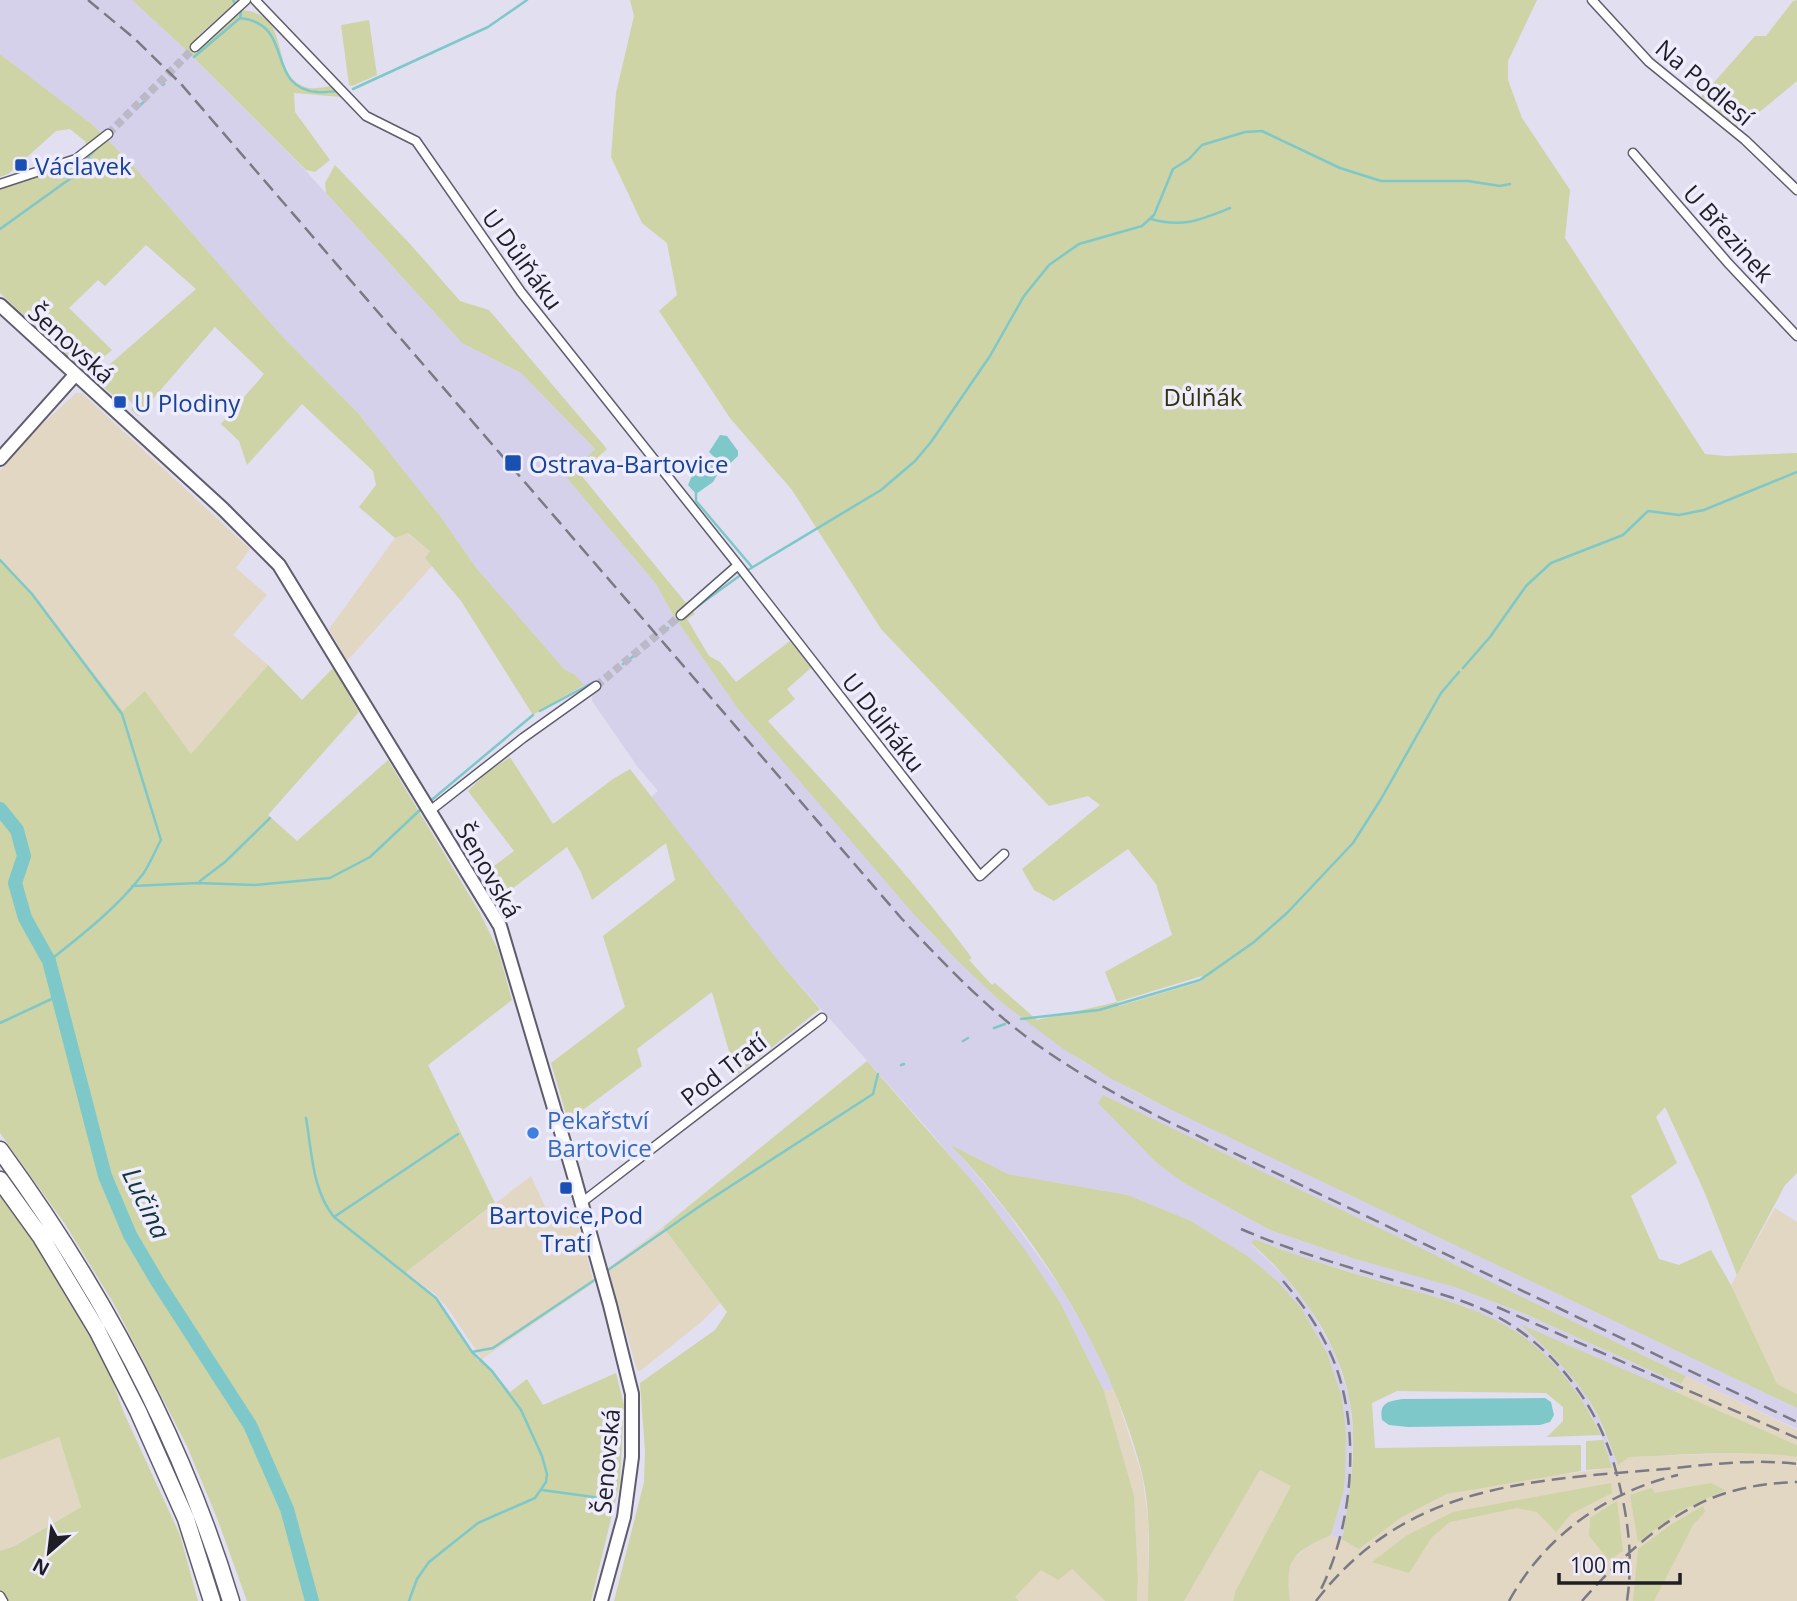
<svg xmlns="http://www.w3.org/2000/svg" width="1797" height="1601" viewBox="0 0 1797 1601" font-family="'Open Sans',sans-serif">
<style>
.built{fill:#d5d1ea}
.industrial{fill:#e1d7c2}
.green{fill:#ced4a5;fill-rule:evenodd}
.water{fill:#7ec8ca}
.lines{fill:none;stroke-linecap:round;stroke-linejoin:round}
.stream{stroke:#7ec8ca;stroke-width:2.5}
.river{stroke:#7ec8ca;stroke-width:14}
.street-tunnel{stroke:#bbb8c8;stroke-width:8;stroke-dasharray:8 4;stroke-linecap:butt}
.street-casing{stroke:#5f5c6c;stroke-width:11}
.secondary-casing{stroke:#5f5c6c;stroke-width:16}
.highway-casing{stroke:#5f5c6c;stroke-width:19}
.street{stroke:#fff;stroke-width:8}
.secondary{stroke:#fff;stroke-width:12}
.highway{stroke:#fff;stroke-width:16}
.rail{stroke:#7b7985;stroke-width:2.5;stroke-dasharray:14 7;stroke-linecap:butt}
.transit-dot{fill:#1a4fb4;stroke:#efecfe;stroke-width:2.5}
.shop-dot{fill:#3f7fe0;stroke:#efecfe;stroke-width:2.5}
.labels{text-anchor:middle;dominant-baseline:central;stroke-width:7;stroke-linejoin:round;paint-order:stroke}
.street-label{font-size:24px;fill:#1f1e24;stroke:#efecfe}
.transit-label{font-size:24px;fill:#164399;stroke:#efecfe;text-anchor:start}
.park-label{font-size:24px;fill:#303408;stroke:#efecfe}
.shop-label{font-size:24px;fill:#366cbe;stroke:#efecfe;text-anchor:start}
.water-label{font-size:26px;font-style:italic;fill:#133839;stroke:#efecfe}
</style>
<rect width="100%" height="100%" fill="#e2dff1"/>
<!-- built -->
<path class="built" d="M0,0h132l53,49 120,121 157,173 59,30 74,76 -27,30 88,105 17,31 65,94 195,226 67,66 85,62 53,30 659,315v21l-587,-280 -107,-54 54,68 25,19 88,48 82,28 103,28 68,27 158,71 -5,9 -154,-68 44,43 18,24 14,25 20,48 -6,3 -9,-28 -11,-24 -29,-41 -95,-68 -167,-50 -46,-18 -4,5 33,32 24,29 27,48 14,44 4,36 -2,57 -9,50 -11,-5 12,-41 3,-61 -69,-152 -28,-24 -58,-36 -63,-26 -120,-21 -55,-28 54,66 54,76 29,50 24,51 -10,2 -43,-87 -60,-86 -73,-89 -148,-166 -130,-165 8,-7 -21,-25 -45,-65v-6l-17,-19 -11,-7 -59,-65 -28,-35 -34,-49 -85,-107 -78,-79 -151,-173 -36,-36 -93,-71z"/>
<!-- industrial -->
<path class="industrial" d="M76,393h6l168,156 -14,19 31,27 -34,40 35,30 -77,89 -46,-62 -22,19 -91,-117 -32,-36v-87l35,-40z
M407,533l23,18 -5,7 7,8 -85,95 -18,-32 66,-91z
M531,1176l23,50 4,3 19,-8 17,62 -112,76 -35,-52 -12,-13 -30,-21z
M1775,1208l22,14v173l-20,-10 -46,-100z
M663,1227l57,76 -20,20 -60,48 -3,-1 -29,-102z
M1686,1376l111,54v15l-121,-52z
M1114,1389l28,86 6,43v83h-11l1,-22 -4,-84 -30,-104z
M59,1437l22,70 -68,39 -13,5v-91z
M1763,1452l34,5v144h-507l-4,-23 6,-18 14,-12 25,-13 28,14 43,-32 46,-23 71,-14 93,-12 16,-11z
M1260,1470l32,16 -56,104 -3,11h-49z
M1072,1569l33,32h-86l-5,-4 27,-27z"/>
<!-- green -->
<path class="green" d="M132,0h106l-40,36 7,8 34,-34c58,1 26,68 70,78 6,1 15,-1 22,-2l10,11 -47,-4 1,19 35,48 -15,12 -9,-2 -121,-121z
M630,0h907l-29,61v19l14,38 48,72 -5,48 140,216 21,2 71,-3v720l-12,12 -48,90 -33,-84 -39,-84 -9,10 21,46 -46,33 28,63 20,6 32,-15 20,35 46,99 20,10v14l-623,-297 -62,-32 -50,-31 -62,-47 -43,-41 -46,-49 -173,-202 -65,-94 -17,-31 -89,-106 9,-9 119,145 -8,5 22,37 11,6 16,20 54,-41 21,27 -24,21 8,10 -27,22c70,77 142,154 204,237l-3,2 23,25 3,-2 42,37 80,-18 -12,-30 67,-37 -16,-51 -28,-35 -74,52 -20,-11 -12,-21 78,-64 -12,-9 -39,10 -168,-177 -89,-139 -62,-72 -71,-107 18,-16 -10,-52 -25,-20 -31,-66 5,-64 18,-77zM1202,976v5l-83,25 -2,-4z
M1797,0v81l-58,48 -38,-32 54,-61h11l27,-35z
M369,20l8,55 -25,11 -3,-1 -8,-60z
M0,54l93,71 36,36 151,173 78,79 85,107 34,49 87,100 11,6 9,10 -51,30 -72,-114 -36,-43 5,-7 -22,-18 -13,5 -36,-31 17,-22 -3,-14 -71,-67 -55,61 -8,-24 -18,-17 43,-50 -49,-47 -77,89 -7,-6 3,-5 -7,-7 -6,3 -28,-22 103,-90 -50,-44 -41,41 -7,-6 -29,28 43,42 -27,23 -85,-80v-104l78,-26 11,-7 -4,-15 -15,-12 -14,2 -48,43 -8,3z
M335,165l76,80 49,56 29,9 118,139 -16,14 -4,-6 8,-8 -74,-76 -59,-30 -136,-150 -1,-10z
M0,558l32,36 91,117 22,-20 46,63 77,-89 34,35 31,-32 26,44 -91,103 29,26 91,-81 92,153 18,37 14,50 -84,65 67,138 -90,70 31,25 42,63 3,-3 29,34 17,-13 16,26 73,-32 8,32 -4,77 -29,119h-344l-30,-83 -30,-72 -73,-142 -49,-80 -65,-91z
M510,757l43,67 60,-45 17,-10 150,194 40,46 -84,67 -24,-84 -75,57 5,17 -74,55 -17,-58 74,-56 -22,-71 72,-56 -9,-37 -74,57 -11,-28 -14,-25 -68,52 -17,-24 32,-24 -46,-60 17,-17z
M867,1061l111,127 45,59 38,57 43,87 30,104 4,84 -1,22h-32l-33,-32 -14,11 -17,-10 -26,27 4,4h-405l30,-119 1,-31 -5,-68 75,-53 12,-18 -64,-85z
M1103,1095l583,281 -5,8 -158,-71 -68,-26 -103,-29 -82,-28 -88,-48 -25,-19 -59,-60z
M951,1145l57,29 120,21 63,26 58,36 28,24 24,27 26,45 15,45 4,35 -1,45 -2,16 -12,41c-38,18 -47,23 -41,66h-57l3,-11 55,-104 -31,-16 -76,131h-36c0,-42 4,-87 -6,-128 -32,-124 -105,-235 -191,-328z
M0,1195l31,40 73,121 19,55 57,124 18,66h-198v-50l14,-5 67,-39 -22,-70 -59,23z
M1255,1239c43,18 87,31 132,44 41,12 84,22 121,44 41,23 73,66 93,108l-54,2 16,-16v-14l-17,-14 -149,-2 -25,12 3,45 206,-3v26l-134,23 -45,23 -43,32 -17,-9c7,-40 14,-82 10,-123 -7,-69 -51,-130 -101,-174z
M1520,1324l277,121v12c-56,-8 -112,-2 -168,0l-11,8c-7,-17 -13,-35 -21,-51 -19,-36 -47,-62 -77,-90z
M1603,1440l9,28 -26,2v-29z
M1611,1483l1,10 -41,21 -15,18 -19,-20 -20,-4 -67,14 -18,15 -23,36 -37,-11 34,-26 47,-24z
M1711,1483l14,7 -47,22 -40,30 -8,-47 22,-7 3,5z
M1617,1501l6,50 -14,9 -20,-24 1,-18z
M1703,1506l2,6 -12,13 -39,76h-21l5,-52 34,-25z"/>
<!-- water -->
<path class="water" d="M720,435l7,1 11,15v5l-13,12 -16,-16z
M707,457l13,13 -7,12 -17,12 -8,-9 3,-7z
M1545,1398l6,4 3,13 -4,7 -10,3 -132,2 -19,-2 -7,-5c-3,-17 6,-19 21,-21z"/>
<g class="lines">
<!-- stream -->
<path class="stream" d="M233,0l8,13 -1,5
M194,57l46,-39c56,6 24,69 77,74 7,1 15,-1 22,-1
M163,85l1,-1
M353,89l135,-62 39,-27
M138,107l8,-7
M1151,219c32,9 49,1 79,-11
M0,229l85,-61 4,-12 12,-12
M696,493v8l56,66
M0,560l32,34 90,120 39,126c-6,11 -11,24 -18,34 -25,33 -61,61 -94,87
M748,570l133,-80 34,-29 16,-19 59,-86 34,-60 25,-31 30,-21 63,-18 12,-11 19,-46 16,-10 13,-14 43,-13 17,-1 78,37 41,13h87l32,5 10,-2
M691,611l51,-37
M677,621l6,-4
M667,629l1,-1
M623,664l12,-9
M1463,668l27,-31 36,-51 25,-23 72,-28 25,-24 31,4 25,-5 93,-38
M540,711l52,-28
M428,803l105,-88
M200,881l25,-19 45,-44
M132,886l66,-3 57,2 75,-7 40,-21 51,-48
M1021,1019l78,-9 101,-30 54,-38 33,-29 66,-70 28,-44 60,-106 18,-21
M0,1023l58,-27
M994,1028l11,-4
M963,1041l5,-3
M901,1065l3,-1
M306,1118c6,34 6,72 28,99l102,81 36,54
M334,1217l124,-83
M608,1270l95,-66 170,-110 5,-20
M542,1490l66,9
M409,1601l8,-22 12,-17 49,-39 57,-25 11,-16 1,-8 -5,-18 -21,-46 -29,-39 -20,-19 21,-4 103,-69"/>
<!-- river -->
<path class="river" d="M0,809l17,21 7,26 -9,27 10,35 24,43 56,215 25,59 27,46 93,144 37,84 25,92"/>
<!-- street-tunnel -->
<path class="street-tunnel" d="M108,134l87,-87
M596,686l85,-71"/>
<defs>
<path id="street" d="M255,0l111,116 50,25 105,151 217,273 242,311 24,-22
M1592,0l57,62 96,78 52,50
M195,47l51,-47
M1633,153l95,110 69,73
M0,184l76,-25 32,-25
M681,615l57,-50
M431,810l92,-72 73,-52
M581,1203l241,-185
M0,1596l3,5"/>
<path id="secondary" d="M0,305l223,204 56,56 221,361 72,243 38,136 22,89v63l-8,60 -23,84
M0,459l75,-84"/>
<path id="highway" d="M0,1150c100,137 182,288 231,451
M0,1180l41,57 56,93 41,81 48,108 26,82"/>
</defs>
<!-- street casing -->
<use href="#street" class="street-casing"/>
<!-- secondary casing -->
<use href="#secondary" class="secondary-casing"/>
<!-- highway casing -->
<use href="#highway" class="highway-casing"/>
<!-- street -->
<use href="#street" class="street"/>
<!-- secondary -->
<use href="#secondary" class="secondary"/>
<!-- highway -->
<use href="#highway" class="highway"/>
<!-- rail -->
<path class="rail" d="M88,0l47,39 46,45 721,835c43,46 86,91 137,127 41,29 85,53 130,76l628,300
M1241,1229c53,23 107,38 162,54 27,8 55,15 81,27 63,29 110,88 130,154 13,46 20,90 13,137
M1283,1281c18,21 33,42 45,67 34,69 27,173 -7,241
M1497,1307l300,131
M1316,1601c88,-114 205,-120 337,-131 49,-4 95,-12 144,-6
M1509,1601c36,-65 97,-109 169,-126
M1582,1601c40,-45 91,-94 151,-110 21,-6 42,-8 64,-9"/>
</g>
<!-- markers -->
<g class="transit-dot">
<rect x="14" y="158" width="14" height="14" rx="3.5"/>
<rect x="113" y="395" width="14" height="14" rx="3.5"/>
<rect x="504" y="454" width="18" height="18" rx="3.5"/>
<rect x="559" y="1181" width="14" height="14" rx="3.5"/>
</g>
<circle class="shop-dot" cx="533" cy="1133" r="7"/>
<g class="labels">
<!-- street labels -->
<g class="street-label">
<text transform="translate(1705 82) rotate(40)">Na Podlesí</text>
<text transform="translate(1729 233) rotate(48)">U Březinek</text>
<text transform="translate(523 259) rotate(54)">U Důlňáku</text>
<text transform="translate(72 343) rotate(42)">Šenovská</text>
<text transform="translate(884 722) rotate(52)">U Důlňáku</text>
<text transform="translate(489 870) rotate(60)">Šenovská</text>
<text transform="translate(723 1069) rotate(-38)">Pod Tratí</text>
<text transform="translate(606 1461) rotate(-85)">Šenovská</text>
</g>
<!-- transit labels -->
<g class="transit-label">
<text x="35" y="165">Václavek</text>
<text x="134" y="402">U Plodiny</text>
<text x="529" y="463">Ostrava-Bartovice</text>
<text x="566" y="1214" text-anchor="middle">Bartovice,Pod<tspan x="566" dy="28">Tratí</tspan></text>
</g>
<!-- park labels -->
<g class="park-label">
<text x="1203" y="396">Důlňák</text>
</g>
<!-- shop labels -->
<g class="shop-label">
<text x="547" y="1119">Pekařství<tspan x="547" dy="28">Bartovice</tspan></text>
</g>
<!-- water labels -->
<g class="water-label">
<text transform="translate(147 1203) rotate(64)">Lučina</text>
</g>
</g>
<!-- north arrow -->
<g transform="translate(49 1552) rotate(208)" stroke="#efecfe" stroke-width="5" paint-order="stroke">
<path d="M0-5L12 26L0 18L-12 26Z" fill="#1f1e24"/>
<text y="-10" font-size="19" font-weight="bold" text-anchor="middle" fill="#1f1e24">N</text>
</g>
<!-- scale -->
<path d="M1559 1573v10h121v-10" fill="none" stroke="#1f1e24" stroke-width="3.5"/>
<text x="1570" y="1573" font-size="21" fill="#1f1e24" stroke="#efecfe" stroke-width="5" paint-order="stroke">100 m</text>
</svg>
